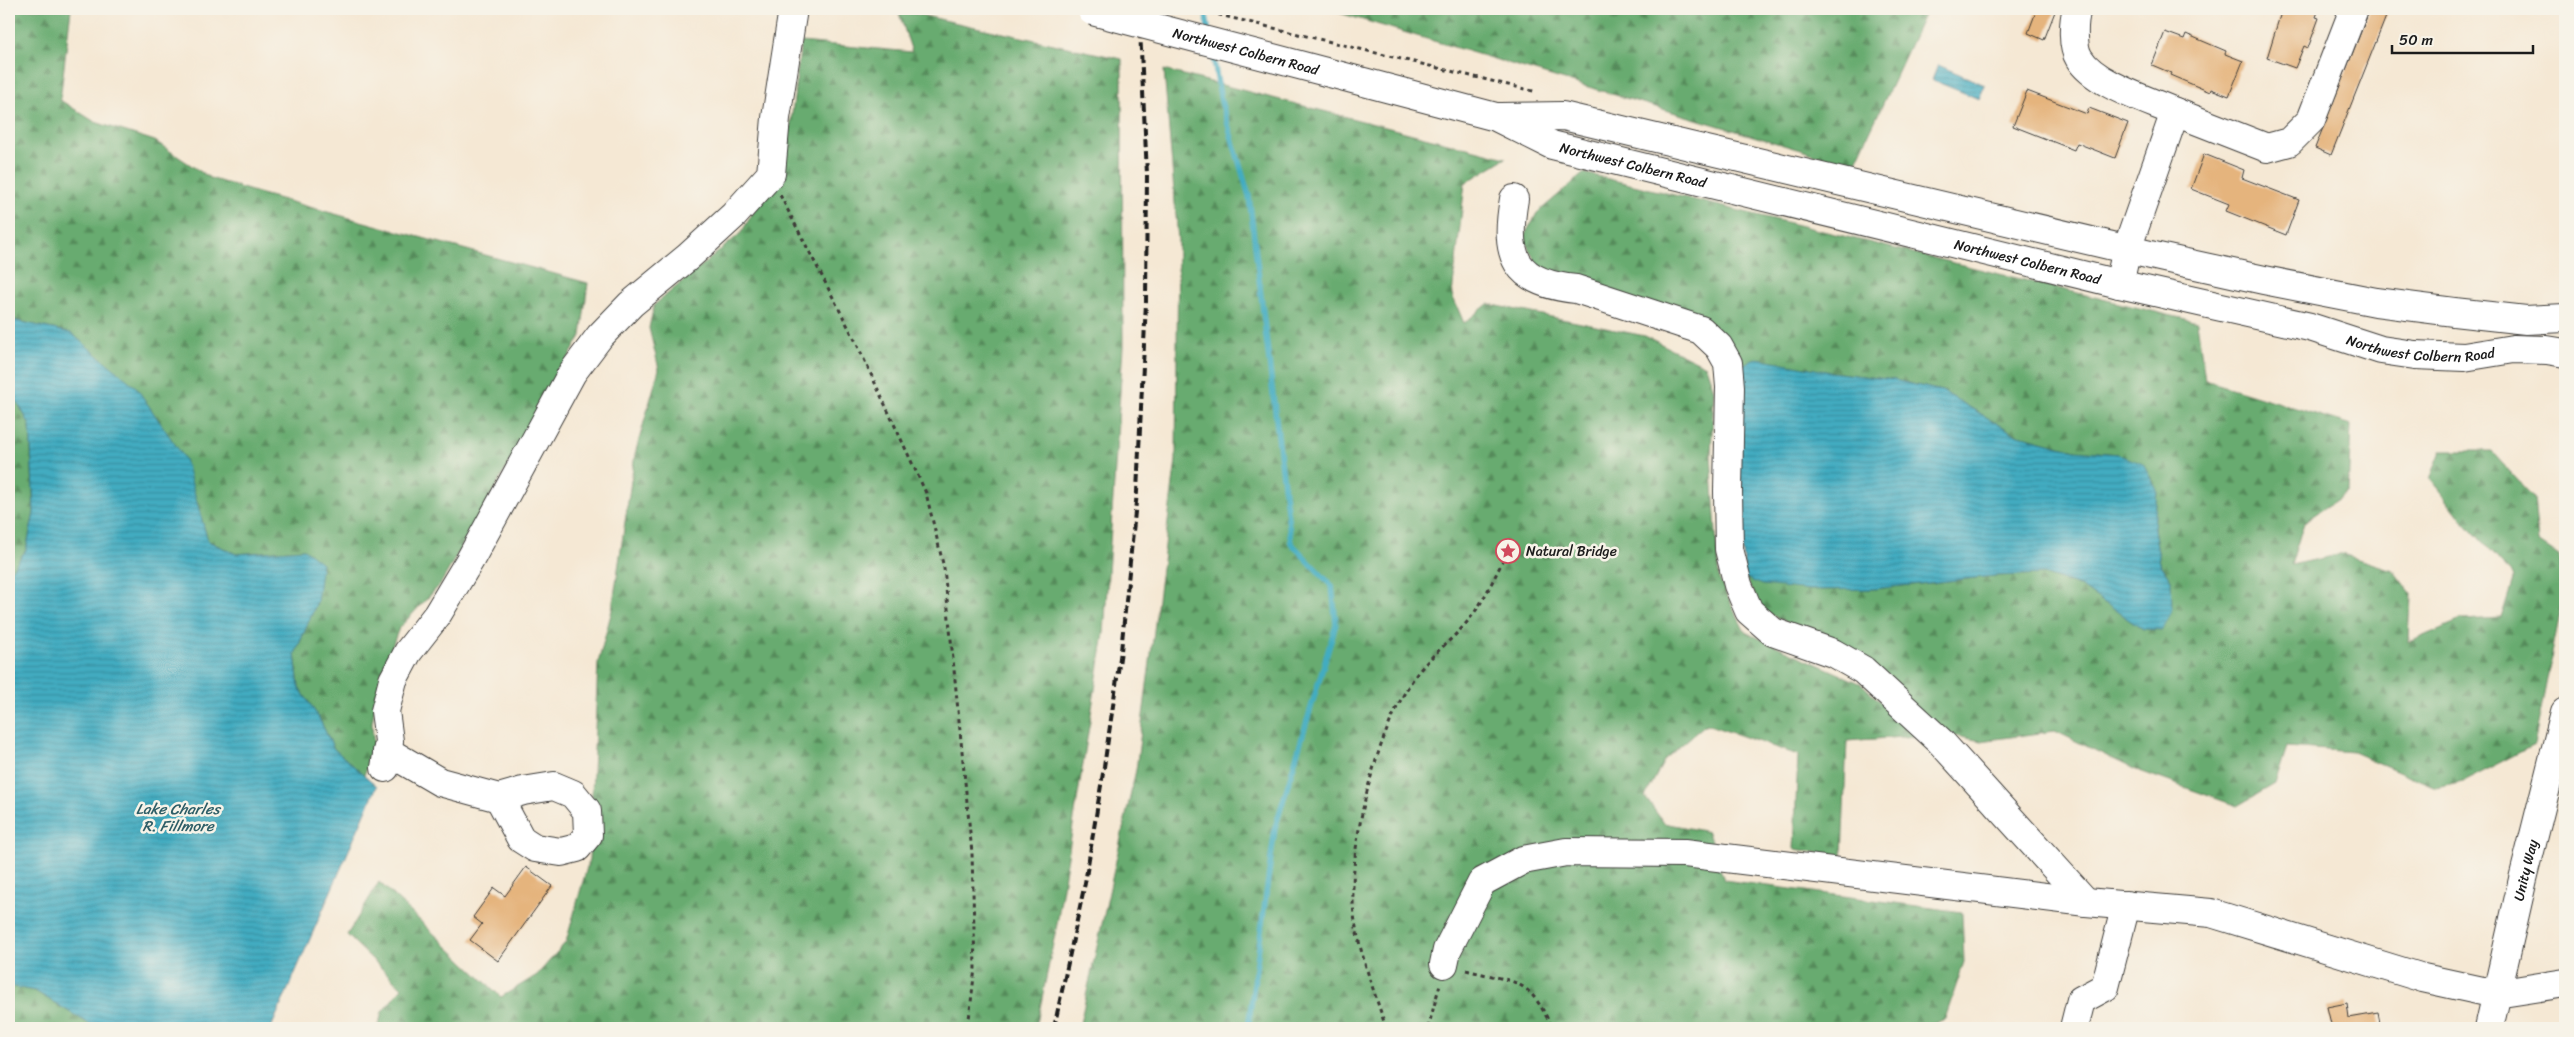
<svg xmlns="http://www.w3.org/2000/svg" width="2574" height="1037" viewBox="0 0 2574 1037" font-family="Sriracha,sans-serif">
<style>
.forest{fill:url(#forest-firs);stroke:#426446}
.water{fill:url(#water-rules);stroke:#2f646e}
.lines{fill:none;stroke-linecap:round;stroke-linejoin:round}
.stream{stroke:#42acc1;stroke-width:5.5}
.building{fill:#e5b47d}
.minor-casing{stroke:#3d3b38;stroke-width:30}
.major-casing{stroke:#3d3b38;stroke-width:30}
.path{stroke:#3d3b38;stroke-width:3;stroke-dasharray:4 4;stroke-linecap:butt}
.minor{stroke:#fff;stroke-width:28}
.major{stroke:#fff;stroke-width:28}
.rail{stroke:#1c1c1c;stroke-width:4;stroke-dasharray:8 4;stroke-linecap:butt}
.major-bridge-casing{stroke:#3d3b38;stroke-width:30;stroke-linecap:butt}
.major-bridge{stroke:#fff;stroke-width:28}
.labels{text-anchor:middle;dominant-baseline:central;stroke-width:5;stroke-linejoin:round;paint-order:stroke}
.street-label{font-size:14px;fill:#1c1c1c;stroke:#f7f3e8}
.poi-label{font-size:14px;fill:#1c1c1c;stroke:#f7f3e8;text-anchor:start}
.water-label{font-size:15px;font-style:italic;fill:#2d5d66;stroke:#f7f3e8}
</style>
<defs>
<pattern id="forest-firs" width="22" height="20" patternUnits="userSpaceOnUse" patternTransform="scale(1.25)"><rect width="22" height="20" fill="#68ab6f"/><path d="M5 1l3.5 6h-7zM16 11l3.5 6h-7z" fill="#558a5a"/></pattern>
<pattern id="water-rules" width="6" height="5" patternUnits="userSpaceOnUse" patternTransform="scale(1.25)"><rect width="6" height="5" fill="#42acc1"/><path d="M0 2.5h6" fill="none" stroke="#368b9c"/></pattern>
</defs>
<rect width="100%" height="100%" fill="#f7f3e8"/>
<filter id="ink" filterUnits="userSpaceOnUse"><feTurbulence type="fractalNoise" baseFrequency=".02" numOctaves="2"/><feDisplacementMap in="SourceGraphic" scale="10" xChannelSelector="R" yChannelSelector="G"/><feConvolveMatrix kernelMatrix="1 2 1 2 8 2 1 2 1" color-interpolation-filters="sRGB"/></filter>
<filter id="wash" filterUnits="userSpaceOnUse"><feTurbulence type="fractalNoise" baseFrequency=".0096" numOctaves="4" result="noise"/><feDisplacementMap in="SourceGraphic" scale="20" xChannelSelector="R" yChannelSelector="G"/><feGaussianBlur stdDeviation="1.12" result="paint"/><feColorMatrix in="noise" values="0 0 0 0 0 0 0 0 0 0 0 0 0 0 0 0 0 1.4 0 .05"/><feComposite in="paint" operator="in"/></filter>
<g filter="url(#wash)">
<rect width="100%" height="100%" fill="#f5e8d4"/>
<!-- forest -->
<path class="forest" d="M9,9h62l-11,91 35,22 60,19 55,37 48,15 330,90 -7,53 -141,249 -41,43 -19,50 -8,45 2,28 -10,24 -30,-26 -15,-31 -20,-31 -4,-33 22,-52 -13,-53 -68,5 -28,-13 -10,-34 -127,-174 -58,-13 -4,1z
M1326,9h601l-73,157z
M898,10l224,49 1,288 -19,287 -47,290 -21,104h-658l4,-16 20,-24 -55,-53 32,-53 122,115 36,-22 29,-33 23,-82 9,-197 14,-53 23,-156 24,-85 -10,-41 5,-23 87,-72 46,-79 14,-112 111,10z
M1164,70l342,88 -41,25 -13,112 12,28 24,-19 157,32 61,30 8,24 -3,65 8,124 26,53 117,52 54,52 -69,5 -5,115 -48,-7 4,-94 -92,-31 -41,35 -20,38 19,26 44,9 16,48 238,32 2,50 -19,57 -22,9h-844l57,-258 40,-310 2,-220z
M1584,173l613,149 8,58 146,45 -3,67 -44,30 -13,43 51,-11 51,16 18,24 -2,48 52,-22 40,-2 13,-41 -54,-60 -30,-38 11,-28h50l43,47 4,44 21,14 4,42 -29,147 -70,36 -28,6 -83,-35 -66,-5 -12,37 -38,22 -103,-37 -79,-38 -74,10 -29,-6 -162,-111 -27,-13 -18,-33 65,12 63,-1 121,-13 50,-2 38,13 60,42 29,-49 -11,-17 -6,-34 3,-39 -39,-36 -43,-4 -60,-16 -73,-43 -48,-11 -63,-8 -89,-7 -14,-24 -189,-73 -16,-30 14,-25z
M9,387l21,38 4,88 -8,37 -17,23z
M9,986l26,5 61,37h-87z"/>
<!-- water -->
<path class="water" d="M1938,65l47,20 -6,14 -47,-19z
M13,320l58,13 65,54 49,72 23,82 28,13 68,-5 18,14 -5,39 -22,52 4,33 20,31 15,31 43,37 -106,242h-175l-61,-37 -26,-5v-413l17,-23 8,-37 -4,-88 -21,-38v-66z
M1758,358l73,14 63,8 48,11 73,43 60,16 43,4 25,10 14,26 -3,39 6,34 11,17 1,29 -9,21 -21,-1 -60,-42 -38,-13 -50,2 -121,13 -63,1 -47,-5 -18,-7 -7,-86 4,-127z"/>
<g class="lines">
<!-- stream -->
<path class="stream" d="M1205,9l4,25
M1212,50l9,51 28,95 42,347 41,43 4,38 -61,204 -27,200"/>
</g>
<g id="blocks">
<!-- building -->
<path class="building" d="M2037,9h19l-12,31 -16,-7z
M2282,9h37l-3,8 3,1 -11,30 -4,-2 -9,22 -28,-10z
M2370,9h19l-58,146 -16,-7z
M2165,32l19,7 2,-5 40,17 -1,3 18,7 -14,35 -18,-7 -1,3 -40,-17 1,-2 -19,-8z
M2027,91l60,23 2,-6 39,15 -13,35 -38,-15 -3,7 -61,-24z
M2204,154l40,16 -2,8 57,22 -13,35 -60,-24 3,-7 -38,-15z
M526,867l26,19 -54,75 -28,-21 12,-16 -9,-7 21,-29 11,8z
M2347,1003l2,15 29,-5 3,15h-49l-5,-21z"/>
</g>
</g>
<g filter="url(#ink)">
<use href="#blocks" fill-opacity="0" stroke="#3d3b38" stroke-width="1"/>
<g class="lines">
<defs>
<g id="minor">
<path d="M2077,9c-4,12 -5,38 2,49 15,26 69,42 96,54"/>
<path d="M1514,199c-10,57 0,84 62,90l125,41 18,17 9,16 2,24 -2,104 1,58 9,36 11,26 24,21 60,21 30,17 77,71 146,161"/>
<path d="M2119,284l8,-35 48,-137 92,36 22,-6 22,-22 43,-111"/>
<path d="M387,751l53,31 59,16 24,-7 31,-5 19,8 14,17 1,24 -11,13 -16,4 -26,-4 -14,-9 -22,-41"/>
<path d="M385,768l4,-27 -4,-30 8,-31 15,-28 29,-37 33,-55 102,-187 28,-37 31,-32 57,-47 46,-42 37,-41 5,-56 17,-109"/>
<path d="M1444,964l3,-14 35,-68 41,-22 43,-8 119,1 401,49 125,11 212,65 73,16 69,-11"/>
<path d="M2074,1028l7,-28 24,-13 21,-82"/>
<path id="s1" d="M2489,1028l34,-149 42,-167"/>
</g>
<g id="major">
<path id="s2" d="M1326,72l170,45 56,28 567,139 191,43 71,23 34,5 49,2 49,-8 34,1 18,3"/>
<path d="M1500,117l63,-1 596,141 105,23 112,22 78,10 72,8 39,-2"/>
</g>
</defs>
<!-- minor casing -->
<use href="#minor" class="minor-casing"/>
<!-- major casing -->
<use href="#major" class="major-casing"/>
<!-- path -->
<path class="path" d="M1195,9l342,83
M780,195l76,147 70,151 18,75 28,285 3,115 -7,60
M1466,970c50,13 62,6 86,58
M1386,1028c-12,-38 -32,-88 -33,-127 -2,-66 23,-166 59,-220 17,-26 42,-41 59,-64 15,-19 25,-44 37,-66
M1428,1028l12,-44"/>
<!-- minor -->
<use href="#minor" class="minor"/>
<!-- major -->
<use href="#major" class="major"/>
<!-- rail -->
<path class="rail" d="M1054,1028l31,-145 19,-116 17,-116 16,-159 9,-190 1,-128 -8,-165"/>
<defs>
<g id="major-bridge">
<path id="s3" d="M1092,11l234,61"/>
</g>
</defs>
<!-- major-bridge casing -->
<use href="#major-bridge" class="major-bridge-casing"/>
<!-- major-bridge -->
<use href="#major-bridge" class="major-bridge"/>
</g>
</g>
<!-- icons -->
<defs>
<symbol id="sight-ring" viewBox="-11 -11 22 22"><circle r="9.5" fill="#f7f3e8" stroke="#d1495b" stroke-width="1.5"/><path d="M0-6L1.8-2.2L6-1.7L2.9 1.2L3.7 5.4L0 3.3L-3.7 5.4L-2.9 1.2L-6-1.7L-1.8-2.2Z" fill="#d1495b"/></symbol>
</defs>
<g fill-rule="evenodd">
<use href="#sight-ring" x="1494" y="537" width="28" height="28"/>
</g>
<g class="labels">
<!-- street labels -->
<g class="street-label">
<text stroke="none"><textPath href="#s3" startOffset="159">Northwest Colbern Road</textPath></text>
<text stroke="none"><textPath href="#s2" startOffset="322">Northwest Colbern Road</textPath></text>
<text stroke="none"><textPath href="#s2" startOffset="728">Northwest Colbern Road</textPath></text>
<text stroke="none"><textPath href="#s2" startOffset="1132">Northwest Colbern Road</textPath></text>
<text stroke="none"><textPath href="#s1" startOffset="162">Unity Way</textPath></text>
</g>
<!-- poi labels -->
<g class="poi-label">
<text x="1526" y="551">Natural Bridge</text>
</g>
<!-- water labels -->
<g class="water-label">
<text x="178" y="809">Lake Charles<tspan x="178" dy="17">R. Fillmore</tspan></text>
</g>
</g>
<!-- margin -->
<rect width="2574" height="1037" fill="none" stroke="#f7f3e8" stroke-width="30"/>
<!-- scale -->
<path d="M2392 45v8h141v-8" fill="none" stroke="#1c1c1c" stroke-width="2.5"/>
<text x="2399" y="45" font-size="15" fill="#1c1c1c" stroke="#f7f3e8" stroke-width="4" paint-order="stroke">50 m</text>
</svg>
